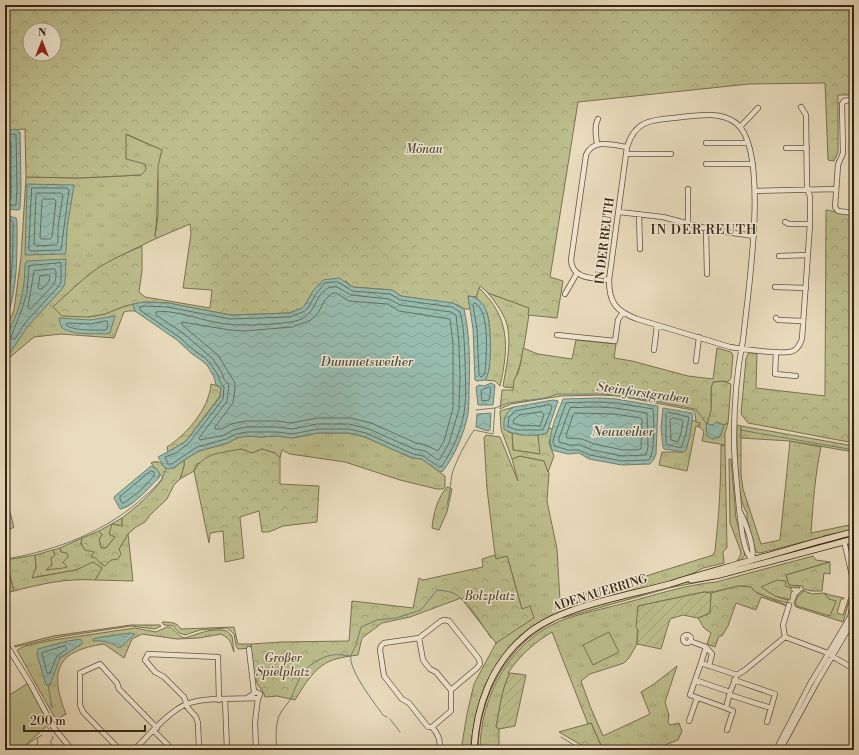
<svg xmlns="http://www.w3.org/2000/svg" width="859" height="755" viewBox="0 0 859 755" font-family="'Libre Bodoni',serif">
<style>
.grass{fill:url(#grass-tufts);stroke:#7a7151}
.forest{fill:url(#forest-crowns);stroke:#7a7151;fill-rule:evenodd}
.garden{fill:url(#garden-furrows);stroke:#7a7151}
.pitch{fill:#bdbe8d;stroke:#7a7151}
.water{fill:url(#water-waves);stroke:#717f72}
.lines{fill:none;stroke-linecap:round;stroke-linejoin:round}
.shore{stroke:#677062;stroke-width:1}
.stream{stroke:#717f72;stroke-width:1}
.minor-casing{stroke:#64523f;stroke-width:6}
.major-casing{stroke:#372415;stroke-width:7}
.minor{stroke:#f1e8d4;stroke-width:4.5}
.major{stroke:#e9dcbd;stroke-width:5.5}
.labels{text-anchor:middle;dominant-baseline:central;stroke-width:3;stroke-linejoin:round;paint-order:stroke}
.park-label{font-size:12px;font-style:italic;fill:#584a33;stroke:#f1e8d4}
.street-label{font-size:12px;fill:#372415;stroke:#f1e8d4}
.neighbourhood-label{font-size:13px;letter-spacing:1px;fill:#372415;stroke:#f1e8d4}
.water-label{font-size:13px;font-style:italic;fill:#4f4a3c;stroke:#f1e8d4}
</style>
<defs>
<pattern id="grass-tufts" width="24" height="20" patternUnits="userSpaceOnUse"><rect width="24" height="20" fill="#bdbe8d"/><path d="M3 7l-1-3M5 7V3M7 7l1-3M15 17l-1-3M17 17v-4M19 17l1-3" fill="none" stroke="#a3a379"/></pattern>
<pattern id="forest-crowns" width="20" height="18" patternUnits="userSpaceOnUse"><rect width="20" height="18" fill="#bdbe8d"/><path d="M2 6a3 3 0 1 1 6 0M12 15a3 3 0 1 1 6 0" fill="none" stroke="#a3a379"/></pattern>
<pattern id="garden-furrows" width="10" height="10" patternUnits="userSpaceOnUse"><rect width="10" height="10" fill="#bdbe8d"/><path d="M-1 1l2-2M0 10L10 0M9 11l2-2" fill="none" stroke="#a3a379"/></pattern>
<pattern id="water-waves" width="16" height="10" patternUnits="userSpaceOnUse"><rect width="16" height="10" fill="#97bcb0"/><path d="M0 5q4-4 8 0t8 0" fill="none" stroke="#83a196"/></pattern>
</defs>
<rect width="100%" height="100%" fill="#e9dcbd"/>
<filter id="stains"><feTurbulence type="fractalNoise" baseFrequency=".005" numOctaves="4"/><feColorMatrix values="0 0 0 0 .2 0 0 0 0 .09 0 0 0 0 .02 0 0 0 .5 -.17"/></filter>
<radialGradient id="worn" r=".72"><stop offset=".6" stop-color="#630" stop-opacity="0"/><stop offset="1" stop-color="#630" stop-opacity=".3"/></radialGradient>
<!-- grass -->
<path class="grass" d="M125,134l37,16c-7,28 -3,57 -7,86l2,2 -43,21 -18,11 -22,17 14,30 17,-3 20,-8 8,-2 2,7h-7l-4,1 -10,26 -53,-4 -27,3 -25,21 -4,-1v-25l9,-22 7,-53 5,-80 53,1 62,-3 -15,-16z
M479,288c31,29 30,59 21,98l-5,-5 -10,-1c7,-9 6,-56 2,-67 -2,-6 -7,-11 -11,-16z
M488,293l42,15c-3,18 -5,36 -9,53 -2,10 -7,17 -8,27l-9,-1 -1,-1c3,-18 8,-39 5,-57 -2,-13 -12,-26 -20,-36z
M723,381l8,3 -3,39 -4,2 -8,-3 -3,3h-3l-4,-3 5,-12v-22l2,-6z
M692,420l8,3 -1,4 -3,-1 -9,45 -28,-6 3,-13h20l4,-2z
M737,425l4,1v48l2,15 18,55 19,-4 10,-99 31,6c-6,28 -8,57 -10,86l43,-9v6l-31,6v1l-63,16 -4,-1 -9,-33v-7c-11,-10 -10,-71 -10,-87z
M318,433h31l16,4 47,21 10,1 23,17v11l-2,2h-6l-37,-9 -55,-18 -55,-8 -8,-4 -2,8 -5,-5 -13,-4 -10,4 -11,-4 -44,15 -3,7 -14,8 4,-13v-6l15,-9 29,-8 9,-5 10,-2 14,1 15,-1 16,2z
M512,433l26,2 3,19 -28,-4z
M486,435l14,2 18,44 -6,-22 8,-3 24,5 5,12 -2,28 10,48 3,52 83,-24 70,-22 2,-4c4,-36 6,-70 6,-106h4l2,103 -4,4 1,11c-7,2 -14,3 -21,5 -6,3 -12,7 -19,9 -16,5 -33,9 -50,14 -26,7 -56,12 -81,24 -56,26 -76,77 -83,135h-9l6,-36 7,-30 22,-41 37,-27 -3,-9 -8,2 -15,-53 -11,3 -1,-4 -8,-66 -3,-51z
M729,459h2l5,59 9,34c0,6 -3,7 -8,9l4,-7 -1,-5 -10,-26z
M5,494l9,33 -9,5z
M122,518v8l-9,-2 2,13 -9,11h-5l-2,-9 3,-4 -3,-4z
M128,534l5,47 -38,-1 7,-12 -9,-5 -17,7 -45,8 5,-10 -1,-13 18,-5 2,5 -3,10 -5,5 16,-8 -3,-14 22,-10 -1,6 4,6 34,-1z
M813,556l3,4 14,2 -44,13 3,10 11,1v2l-15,-1 -10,9 13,4 -1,3c-9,-3 -21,-5 -29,-10 -6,-3 -7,-7 -14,-7 -13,0 -26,7 -40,6l-66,14 -1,38 -8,14 -5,5 -34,11 -9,7 9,25 13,30 47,-22 -9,-22 13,-8 23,-18 -12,36 4,13 -1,7 2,3 9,-2 3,8 -4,9 -26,10h-49l-12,-27 -3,1 -36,-92c-18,11 -32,23 -44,41h2c-9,17 -10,36 -14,54l3,2v15l-2,2h-11v4h-6c0,-53 30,-108 80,-129 21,-8 44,-12 65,-18 30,-8 60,-18 91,-21z
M6,560l8,31 -9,2v-32z
M714,579l-45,9 -106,30 -2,-1 15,-6 103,-28z
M802,590l2,1 -6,5 31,3 -5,-6 6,2 14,3v1h-3l-4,14 6,2 6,-18 1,1 -7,24 -47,-15 -2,-3 3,-9z
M556,619l-1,2c-48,24 -76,75 -77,129h-2c5,-46 17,-89 56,-117 8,-6 16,-10 24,-14z
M162,622c8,0 15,0 19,7l53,-2 4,17h13v4l-13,1 -2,-3 -2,-12 -7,-6 -27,2 -15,5 -6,-2 -6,-7 -9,-1z
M131,625h29l1,1 -6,3 -24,-3 -72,11 -44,10 -1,-1 39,-10z
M167,627c8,0 9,9 18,11 13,-4 28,-11 42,-7l5,5 2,16c-4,-10 -2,-12 -13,-18l-22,4 -22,1 -35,-5 -10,5 -8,19 -20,-14c-48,7 -55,27 -38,70l-10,6 -39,-70 8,-4 28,-6 82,-12 21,4z"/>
<!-- forest -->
<path class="forest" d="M5,5h554l-1,5 22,-3 1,-2h273v90h-16v57l-4,9 -6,-1 -3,-77 -76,1 -171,18 -28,175 13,4 -6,37 -29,-3 1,-7 -41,-15 -8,-7 -4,11 -8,-1 2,13h-6l-6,-4 -57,-9 -9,-6 -40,-3 -6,-6 -33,10 -8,14 -3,3 -13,5 -58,2 -63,-12 -24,-1 -19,4 -20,8 -17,3 -26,-1 -9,-9c14,-13 27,-26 42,-37 15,-10 31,-17 47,-24v25l-3,21 6,5 65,11 2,-18 -29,-2 8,-54 -1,-10 -33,14 -2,-2 3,-20v-50l4,-16 -36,-16v25l19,5 1,6 -5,5 -62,3 -53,-1 -1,-48 -20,2zM30,30h24v24h-24z
M826,210l28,5v228l-106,-20 -7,-9 5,-55 2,-5 2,-1h7l-1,35 69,8z
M576,340l40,4 -2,14 18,3 56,15 25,3 4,-31 14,4 2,3 -2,23 -3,4 -5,-1 -10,1 -2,6v22l-5,19 6,10 8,-2 4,-12 4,-2 -3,10v12l-23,-4 2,-10 -5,-4 1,-4 -4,-1 -1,-9 -3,-3 -72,-14 -19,-1 -40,1 -50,8 -11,5 2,-19h11l1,-10 4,-7 3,-11 2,-14 15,6 34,5z
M211,384l10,3 -1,9 -34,45 -18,11 -1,-5c20,-13 42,-38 44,-63z
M514,407l-4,3 -2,22 4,1 1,17 27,4 -2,-19 9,-2 2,-5 4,1 -4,14 5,13 -6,16 -4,-11 -24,-5 -8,3 -11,-30 -1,-18z
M741,426l113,20v6l-64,-11 -49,-3z
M241,449l11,4 10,-4 13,4 5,5v26l39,2 -2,36 -34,4 -14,6h-7l-3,-21 -19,6 4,41 -19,4 -2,-31 -13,2 -1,10 -15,-72c10,-19 28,-18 47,-22z
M184,460v6l-4,13 -6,6 -7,14 -17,16 -5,7 -9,5 -8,7 -9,15 2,5 -3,5 -7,1 -6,6 -6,-4 -3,-4 -5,-1 3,-5 -9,-2 -4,-6 1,-6 17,-7 3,4 -3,4 2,9h5l9,-11 -6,-3 3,-10 10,2v-8c15,-12 30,-24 41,-40l-12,-15c5,-3 10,-1 13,4l10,1z
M447,487l5,2 -5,23 -8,18 -7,-2c1,-14 6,-31 15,-41z
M60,548l1,4 6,1 1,4 -5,5 4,5 -4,1 -17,2 6,-5 -1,-7 4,-3 -2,-5z
M35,555l1,13 -4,10 44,-8 17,-8 9,6 -7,12c-28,-2 -54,4 -81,11l-8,-31z
M495,555l1,4 11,-3 15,53 8,-3 4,12 -38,25 -35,-45 -51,19 -28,6 -20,15 -4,17c-7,1 -15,2 -22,4 -20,5 -31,25 -41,41l-18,-4 -12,1c-1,-6 -6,-9 -8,-14 -5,-12 -5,-26 -6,-39l30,-2 68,-1 3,-40 61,7 6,-30 4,2 60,-13 -1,-8z
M830,562v12l-6,-1 -2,18h-10l-9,-2v-3l-14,-1 -3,-10z
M777,580l9,1 -1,5 6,2v3h2l-2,2 -1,7 -15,-4 -14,-9z
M738,586l13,1 6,6 29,12 1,1 -26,-9 -5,13 -20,-7 -8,23 -6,10h-3l-4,11 -8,-3 4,-11 -7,-5 -6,-10 12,-5 1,-20z
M591,723l12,27h-17l-3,-4 -24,-14z"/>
<!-- garden -->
<path class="garden" d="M704,592l7,1 -1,20 -12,5 -15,-3 -13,4 -9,30 -24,-5 1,-13 -2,-5 2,-20z
M510,673l16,2 -11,51 -16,3 -3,-2c4,-18 5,-37 14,-54z"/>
<!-- pitch -->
<path class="pitch" d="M804,591l8,3 12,-1 5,6 7,2 -6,15 -33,-10 -2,-4 3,-6z
M609,632l10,20 -26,13 -10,-20z
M28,683l21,41 -29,26h-15v-52z"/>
<!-- water -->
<path class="water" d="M15,129l5,3 1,55 -1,21 -1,2 -14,-1v-77z
M27,184l47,1 -7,43 -1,23 -1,3 -40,1z
M5,215l11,3 1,4c0,34 1,69 -12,100z
M66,259l-1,25 -3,5 -34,37 -18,27 -5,-2c0,-15 8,-28 13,-41 5,-15 7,-31 7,-46l2,-3z
M339,278l14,9 39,3 9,6 52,7 11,6c6,26 6,54 5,80 0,9 0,17 -1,25 -4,20 -13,41 -25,57l-3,1 -18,-13 -10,-1 -47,-21 -16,-4h-31l-26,5 -16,-2 -15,1 -14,-1 -10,2 -9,5 -29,8 -15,9 -10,8 -6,1 -4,-2 -6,-10 15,-8 13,-8 34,-44 1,-10 -5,-2 -2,-8 -7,-12 -6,-5 -9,-6 -15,-14 -42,-29 -2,-7 11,-2 24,1 63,12 58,-2 13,-5 3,-3 8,-14 10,-11z
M468,296c9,0 17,9 19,17 4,13 6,57 -2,67l-8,1 -2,-1 -2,-51z
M115,316l-5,17 -5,1c-14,-1 -32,2 -44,-7l-2,-9 31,2z
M491,383l4,2 -2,20h-15l-2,-18 3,-2 5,1z
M599,398l17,1 42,7 -2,48 -2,5 -4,5 -28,1 -33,-6 -10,-6 -11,1 -16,-4c-6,-14 6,-37 11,-51z
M553,400l5,1 -11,32c-11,4 -33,3 -43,-4 -1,-9 1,-17 10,-22z
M663,408l29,5 1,1 -3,21 -4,15 -2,2 -20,-3 -1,-2 -2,-19z
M491,413l-1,17 -2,1 -12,-4 1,-13z
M706,422l4,3h3l3,-3 8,3 -4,12 -8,2 -5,-3z
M151,466l6,3 3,6 -1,3c-9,8 -27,30 -39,31l-6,-11 1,-2z
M130,633l5,1 -15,14c-9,-5 -16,-8 -27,-7v-2c12,-3 24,-4 37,-6z
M80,639l3,4 -23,15 -10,27h-4l-9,-31 1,-5 30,-8z"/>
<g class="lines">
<!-- shore -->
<path class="shore" d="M5,135l9,-1 2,1 1,52 -1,18h-11
M5,140h4l2,2v57l-6,1
M5,153v41
M32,188h35l2,2 -8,60 -30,1 -2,-1z
M38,193h23l2,2 -5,32v16l-2,2 -20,1 -2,-2 2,-49z
M44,199h10l2,2 -4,36 -2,2h-8l-2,-1 2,-37z
M5,219l6,1 2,3c0,32 0,56 -8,86
M5,224l3,2v39l-3,24
M61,263v19l-3,5 -33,36 -10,16h-3l-1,-2 11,-28 5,-17 2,-26z
M55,269c2,3 1,11 -1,15l-23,25h-2l-1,-2 6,-36z
M48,275l2,1 -1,5 -7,8h-3l-1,-2 2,-11z
M338,282l14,9 38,3 10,6 52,7 8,5c4,14 4,30 5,46 0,17 2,37 -1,55 -3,18 -12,38 -22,53l-3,1 -16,-11 -10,-2 -47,-21 -17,-4h-31l-26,5 -15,-2h-30l-11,2 -10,5 -29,8 -15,10 -10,7h-4l-3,-7 11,-4 13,-10 34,-44 1,-12 -4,-5 -2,-7 -8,-12 -6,-6 -9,-6 -16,-14 -39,-27v-3l4,-1 23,1 63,12 60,-2 13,-5 5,-4 8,-14 9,-11z
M337,287l14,8 38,4 11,6 51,7 5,3 3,28 1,34 -1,32 -10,34 -9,16 -2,1 -13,-9 -11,-2 -45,-20 -20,-5h-32l-25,5 -15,-2h-31l-13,3 -8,5 -25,5 -1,-2 28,-37 2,-16 -5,-6 -2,-6 -9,-14 -30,-26 -27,-18v-3c15,-3 43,7 58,10 21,5 55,3 77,0 27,-4 21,-25 37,-34 2,-1 6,-1 9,-1z
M336,293l13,8 38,3 12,7 51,8 3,24v65l-9,33 -6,10 -12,-6 -10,-2 -45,-20 -21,-5h-33l-26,5 -14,-2h-31l-15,3 -9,5h-7v-2l18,-24 2,-14v-6l-17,-28 -36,-30v-3l48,8 15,1 47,-4 19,-7 7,-7 7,-13 6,-6z
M475,303c16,9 11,54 10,70l-2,3 -2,1 -2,-2 -2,-46 -4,-24z
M107,321l1,3 -1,5 -2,1c-10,0 -32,1 -39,-5l2,-2 22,1z
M489,387l2,2 -2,11 -7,1 -1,-10z
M599,402l17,1 37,6c1,10 2,43 -4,51l-27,1 -32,-6 -11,-5h-11l-13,-4 -2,-4 1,-5 12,-34z
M550,405l2,2 -9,23h-26l-9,-3 1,-10 6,-6z
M599,407l16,1 32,5 1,34 -2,8 -23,1 -31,-6 -12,-5h-11l-10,-3v-4l11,-30z
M542,412l2,3 -4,11 -22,-1 -5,-2 1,-4 6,-4z
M668,412l21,5 -3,17 -5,14 -15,-4v-30z
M575,413l39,1 27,4 1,2 -1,29 -6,1h-12l-29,-6 -12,-5 -15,-1 -1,-2 7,-21z
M673,418l9,2 1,1 -2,12 -3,9 -7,-2 -1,-20z
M151,471l3,1v4l-13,14 -17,13h-2l-2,-4v-2z
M65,646l2,3 -10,7 -7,17h-3l-5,-20z"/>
<!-- stream -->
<path class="stream" d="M476,410l19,-2 13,-5 37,-5 12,-4h48l56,8 33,7 5,4 7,10
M740,430l114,20
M447,505c3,-10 3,-20 5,-31 3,-11 15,-34 22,-44l19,4 2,-26
M5,559c51,-8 103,-28 141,-64 9,-8 18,-15 20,-27
M48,685l4,23
M387,717l-4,-2c-8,-11 -35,-46 -32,-59 1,-4 3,-7 5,-11 2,-6 3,-12 5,-18l16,-7 19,-2 25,-8 16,-20c8,1 15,1 21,6 12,8 25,30 33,42
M43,718l7,14
M390,719l10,13
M52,736l1,2 -3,4 8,8
M561,737l21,13
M37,738l1,4 -1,4 1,4
M21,750l11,-9 10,-6
M277,750c-1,-10 -2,-24 2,-34 3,-7 9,-12 12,-18 3,-6 5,-14 9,-20 5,-11 20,-21 32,-23 6,-1 12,0 18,1"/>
<defs>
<path id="minor" d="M850,100l-6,1 -2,3 1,49 -5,12 -3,42 3,4 16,2
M740,127l18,-19
M706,143h42
M597,144c-1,-8 -3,-18 1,-25
M786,148h21
M626,154h45
M706,164h47
M688,189v34
M755,191l81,-2
M619,212l44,5 49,13 42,6
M639,214l1,35
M785,222l4,2h21
M706,229l1,45
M779,256l29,-1
M609,280c-14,-2 -37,0 -38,-20l15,-105c7,-17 27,-10 41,-8
M775,287l31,1
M565,294l12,-21
M776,318l2,2 25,1
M557,335l58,6 3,-21 5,-8
M654,350l3,-25
M776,352l-1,22 21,2
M696,361l3,-24
M740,512c6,11 15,37 12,48
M850,540l4,16
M844,541l10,43
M752,560c-10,-11 -11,-38 -13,-52 -2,-24 -5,-47 -5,-70 0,-31 3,-68 9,-98 4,-42 28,-190 -7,-217 -17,-13 -42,-7 -62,-5 -24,2 -39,3 -47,29l-18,133c0,23 7,31 28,39l93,28c12,2 53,8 63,4 5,-2 7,-7 9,-12l8,-115v-27l-3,-10 -1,-72 -5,-8
M683 639a4 4 0 1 1 8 0a4 4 0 1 1-8 0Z
M785,637l40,15 29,17
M785,637l-2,-12 6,-20
M419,638l4,22 7,9 6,3 15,18
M690,641l16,6
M5,643l25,40 24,45 18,22
M249,649l5,43
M701,663l-11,32 36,13 4,-16 7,-17
M709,666l3,-12 -6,-7 -5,16 36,12 8,-5 40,-33
M695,680l35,12
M734,680l41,14 -8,28
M730,695l41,13
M225,699l2,51
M726,708l7,3 -6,19
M689,721l8,-23
M432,727l19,-16v-21l26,-22 3,-4 -1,-5 -30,-38 -4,-1 -4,1 -22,17 -35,5 -3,3 -1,4 4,26 18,23 7,4 19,24h4c7,8 8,13 8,23
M154,731l14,14 2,5
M120,750l-37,-38 -3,-7v-32l20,-9 17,19 2,6 38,39
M134,750c13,-13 36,-40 53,-46 18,-7 51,-5 71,-6l1,-1 1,-3 -4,-2 -9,6
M199,750l-1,-27 -2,-6 -8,-9 -4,-11 -20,-20 -9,-5 -10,-12 3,-6 70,3 1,43
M256,750l-1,-28 3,-24
M776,750l34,-66 36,-60 4,-7 4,-16
M780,750l37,-68 37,-63"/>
<path id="major" d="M691,580l28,-5 135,-36
M474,750c2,-44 18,-87 52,-115 34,-29 101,-39 144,-51 28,-9 55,-16 82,-24 34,-9 67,-20 102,-28"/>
</defs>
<!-- minor casing -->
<use href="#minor" class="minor-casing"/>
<!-- major casing -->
<use href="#major" class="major-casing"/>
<!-- minor -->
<use href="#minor" class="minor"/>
<!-- major -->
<use href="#major" class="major"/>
</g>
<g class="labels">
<!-- park labels -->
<g class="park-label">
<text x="424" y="149">Mönau</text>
<text x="490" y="596">Bolzplatz</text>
<text x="283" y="658">Großer<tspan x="283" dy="14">Spielplatz</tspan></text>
</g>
<!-- street labels -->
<g class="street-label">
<text transform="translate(605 241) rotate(-83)">IN DER REUTH</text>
<text transform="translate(600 593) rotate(-17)">ADENAUERRING</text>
</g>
<!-- neighbourhood labels -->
<g class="neighbourhood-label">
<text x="704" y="230">IN DER REUTH</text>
</g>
<!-- water labels -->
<g class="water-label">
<text x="367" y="362">Dummetsweiher</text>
<text transform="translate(643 393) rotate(8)">Steinforstgraben</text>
<text x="623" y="432">Neuweiher</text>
</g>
</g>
<!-- margin -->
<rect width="859" height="755" fill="none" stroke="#e9dcbd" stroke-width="20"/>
<rect x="6" y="6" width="847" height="743" fill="none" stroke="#372415" stroke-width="2"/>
<rect x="10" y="10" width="839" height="735" fill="none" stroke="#372415"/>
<!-- north arrow -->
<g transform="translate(42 42)"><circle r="19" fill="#f1e8d4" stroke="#a79a88"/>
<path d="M0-3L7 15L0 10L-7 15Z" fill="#8f2418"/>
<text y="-6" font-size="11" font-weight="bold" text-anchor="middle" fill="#372415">N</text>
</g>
<!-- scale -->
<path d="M24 725v6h121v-6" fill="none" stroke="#372415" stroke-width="2"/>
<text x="30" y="725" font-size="12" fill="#372415" stroke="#f1e8d4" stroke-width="3" paint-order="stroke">200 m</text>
<rect width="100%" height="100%" filter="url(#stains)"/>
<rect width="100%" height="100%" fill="url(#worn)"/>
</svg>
